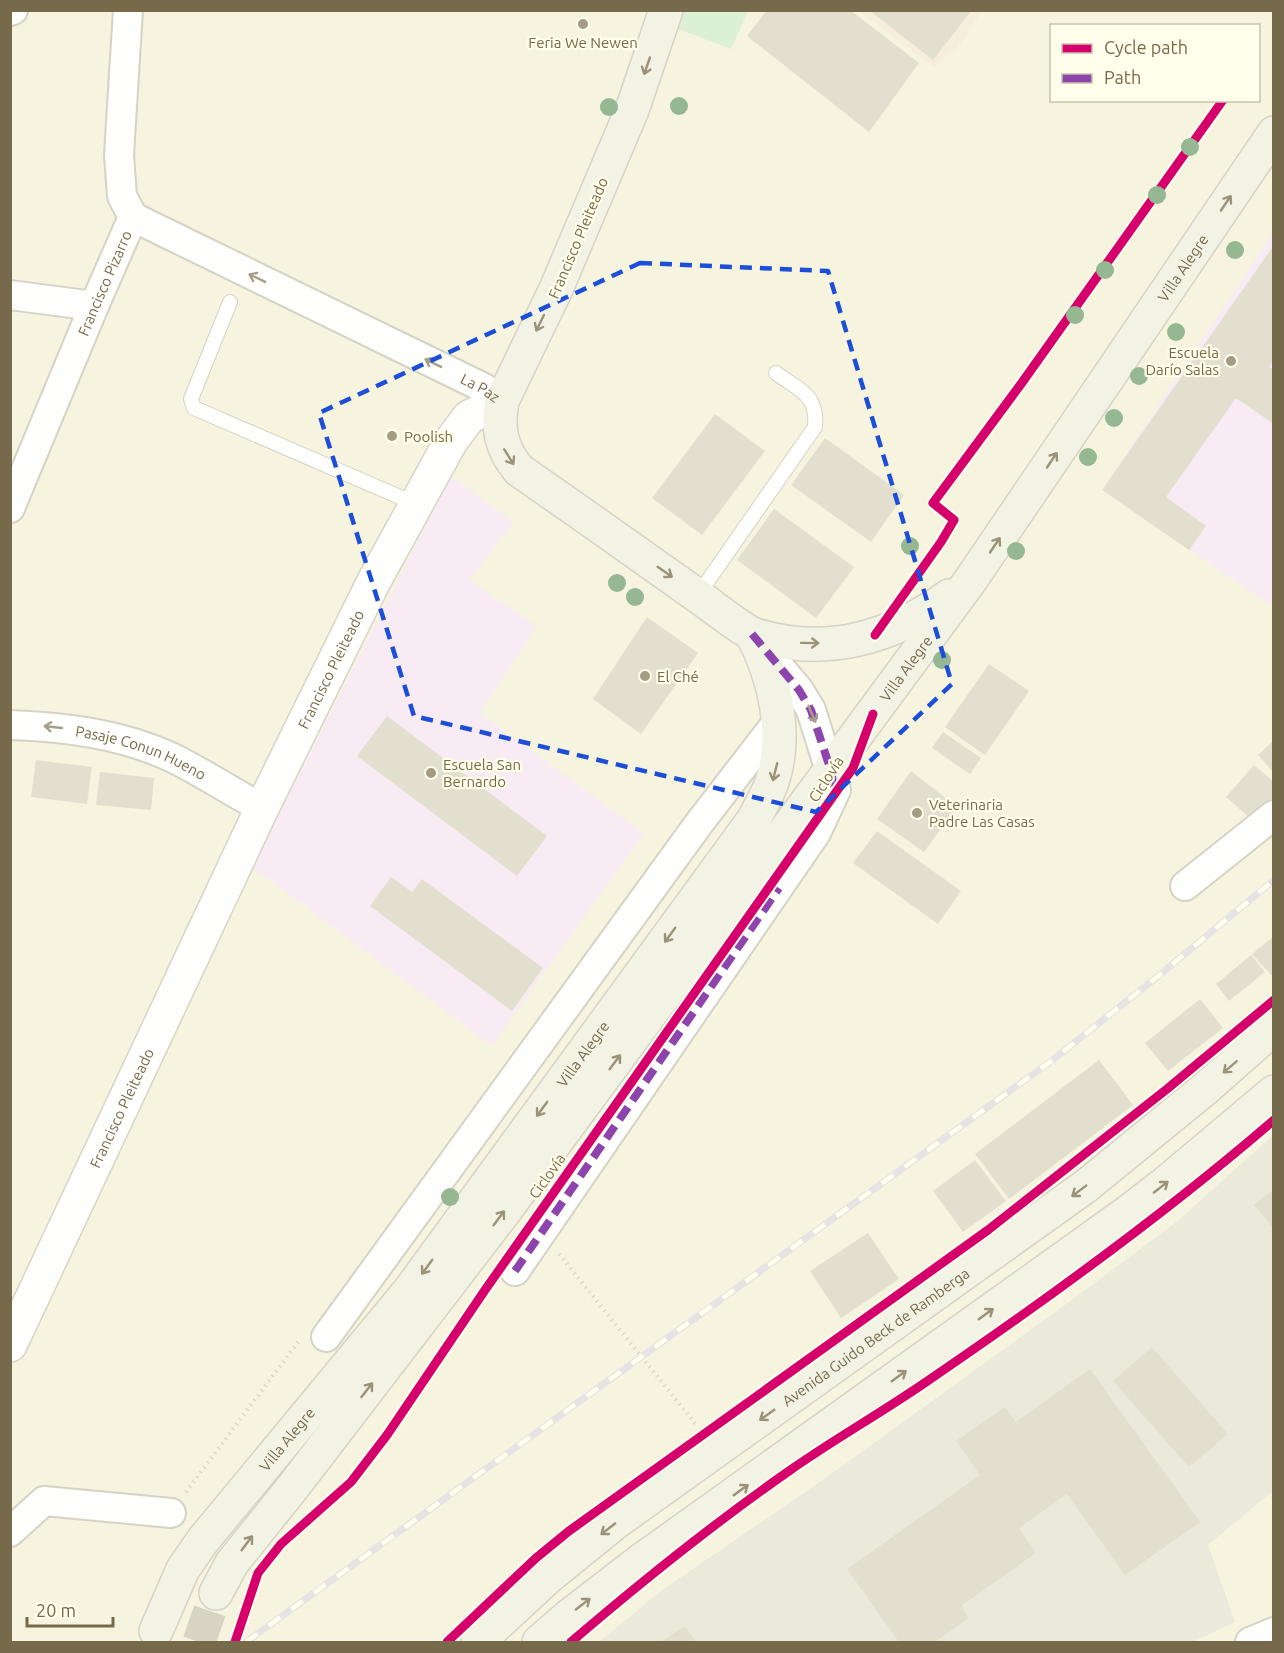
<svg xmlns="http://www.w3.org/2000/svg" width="1284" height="1653" viewBox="0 0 1284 1653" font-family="Ubuntu,sans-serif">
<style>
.residential{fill:#f6f4de;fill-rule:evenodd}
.commercial{fill:#f6eedb}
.industrial{fill:#ebe8dc}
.education{fill:#f9ebf3}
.green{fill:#dcf0d6}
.building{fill:#e2dfcf}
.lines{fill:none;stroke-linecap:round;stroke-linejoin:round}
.primary-tunnel{stroke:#d8d4c3;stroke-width:33;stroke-dasharray:33 16;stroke-linecap:butt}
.lane-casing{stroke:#d5d2c6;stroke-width:16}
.street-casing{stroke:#d5d2c6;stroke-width:32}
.secondary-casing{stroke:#d6d5c8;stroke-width:36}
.primary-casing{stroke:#d6d2c6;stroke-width:36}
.path{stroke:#dad7ce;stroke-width:4;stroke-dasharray:1.5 4.5;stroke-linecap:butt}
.lane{stroke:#fefefc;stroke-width:14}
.street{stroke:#fefefc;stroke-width:28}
.secondary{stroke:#fefefc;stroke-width:33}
.primary{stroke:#f2f2e5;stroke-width:33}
.rail-casing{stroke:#e6e3e5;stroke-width:7}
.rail{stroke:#ffffec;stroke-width:4.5;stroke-dasharray:14;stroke-linecap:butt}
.quiet{stroke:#8e44ad;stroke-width:8;stroke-dasharray:15 8;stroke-linecap:butt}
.cycleway-casing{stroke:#ffffec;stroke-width:13}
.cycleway{stroke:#d6006c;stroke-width:9}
.tree{fill:#95b792}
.oneway{stroke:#9b9378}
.oneway2{stroke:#a69e88}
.marked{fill:none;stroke:#1d4ed8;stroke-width:4.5;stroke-dasharray:12 8;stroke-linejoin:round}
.poi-dot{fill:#a49b82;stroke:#ffffec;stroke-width:2}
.labels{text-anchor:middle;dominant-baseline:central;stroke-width:4.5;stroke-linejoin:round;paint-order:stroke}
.poi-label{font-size:15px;fill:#766a4a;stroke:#ffffec;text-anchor:start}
.street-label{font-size:15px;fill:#766a4a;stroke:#ffffec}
</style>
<rect width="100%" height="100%" fill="#f8f7eb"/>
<!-- residential -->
<path class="residential" d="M11,11h1262v1631h-1262zM1052,26h206v74h-206z"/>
<!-- commercial -->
<path class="commercial" d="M860,11h122l-24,36 -24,20z"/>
<!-- industrial -->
<path class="industrial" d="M1273,1135v356l-65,54 27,77 -43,20h-593l62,-51 166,-114 249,-180 103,-77z"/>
<!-- education -->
<path class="education" d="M1273,233v368l-3,4 -168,-115z
M451,476l63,46 -45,58 68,46 -57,87 164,120 -152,213 -240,-179z"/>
<!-- green -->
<path class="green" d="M682,11h66l-17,38 -55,-21z"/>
<!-- building -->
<path class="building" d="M767,10h83l69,53 -50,69 -122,-96z
M869,10h103l-39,50z
M1274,245v115l-5,7 5,3v54l-38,-26 -70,99 40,29 -17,24 -87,-60z
M715,414l50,37 -63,84 -50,-37z
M825,438l79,57 -33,47 -80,-57z
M774,509l80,58 -38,51 -79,-58z
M647,617l51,36 -57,81 -48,-35z
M989,664l40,27 -44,64 -40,-28z
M387,716l160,120 -30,40 -160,-120z
M943,732l38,26 -11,16 -38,-26z
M1274,740v33l-16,-18z
M36,760l56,7 -5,37 -56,-7z
M1254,765l20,17v14l-22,24 -26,-23z
M911,771l46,36 -33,45 -47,-33z
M100,772l54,6 -3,32 -55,-5z
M877,831l84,60 -23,33 -85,-61z
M391,877l21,15 10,-13 121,89 -31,43 -142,-105z
M1274,936v39l-2,1 -20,-22z
M1251,955l14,17 -36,29 -13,-17z
M1200,999l23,29 -55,43 -23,-28z
M1099,1060l34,45 -124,94 -34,-45z
M975,1160l31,41 -43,31 -30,-41z
M1274,1189v36l-2,2 -18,-22z
M868,1233l31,46 -58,39 -31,-47z
M1152,1347l76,87 -39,33 -76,-86z
M1090,1369l110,153 -75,53 -58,-81 -48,34 17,25 -75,53 8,12 -34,24h-36l-52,-73 133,-94 -24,-34 49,-34 11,15z
M685,1626l11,16h-35z"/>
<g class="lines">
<!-- primary-tunnel -->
<path class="primary-tunnel" d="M199,1642l17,-49"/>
<defs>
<path id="lane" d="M230,302l-39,97 3,9 222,96
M698,595l117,-168c3,-33 -15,-36 -39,-54"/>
<g id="street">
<path d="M10,11l3,-1"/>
<path id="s1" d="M133,217l351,171 18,13"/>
<path d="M10,295l84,11"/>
<path id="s2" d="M10,508l84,-202 39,-89 -11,-21 -3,-41 9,-145"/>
<path id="s3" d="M10,725c56,2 112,9 163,33 30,15 59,34 89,50"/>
<path d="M1185,886l89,-71"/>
<path d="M515,1271l301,-438 20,-43 -25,-80 -12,-20 -38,-45"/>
<path d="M326,1337l374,-515 78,-101"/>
<path d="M10,1532l34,-31 127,12"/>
<path d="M1250,1642l24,-10"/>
</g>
<g id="secondary">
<path id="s4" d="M10,1345l252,-537 112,-227 77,-140 18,-24 33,-16"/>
</g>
<g id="primary">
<path d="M666,10l-34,100 -76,179 -54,112c-5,27 -1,48 17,69 59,41 117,82 176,124 14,9 46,36 60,41 70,22 137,3 194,-39"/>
<path id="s5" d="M216,1593l16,-30 61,-76 211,-275 466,-631 304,-448"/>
<path id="s6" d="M156,1631l27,-62 21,-30 206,-249 344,-471c6,-12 14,-25 18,-37 16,-48 3,-104 -20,-148"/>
<path id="s7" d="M478,1642l69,-64 69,-56 470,-336 120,-98 68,-60"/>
<path d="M539,1642l30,-26 70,-54 485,-347 43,-33 107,-90"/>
</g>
</defs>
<!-- lane casing -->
<use href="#lane" class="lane-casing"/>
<!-- street casing -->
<use href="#street" class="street-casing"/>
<!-- secondary casing -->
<use href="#secondary" class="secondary-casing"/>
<!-- primary casing -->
<use href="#primary" class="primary-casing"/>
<!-- path -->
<path class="path" d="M559,1254l138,172
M186,1492l112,-150"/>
<!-- lane -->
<use href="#lane" class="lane"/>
<!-- street -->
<use href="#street" class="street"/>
<!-- secondary -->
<use href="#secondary" class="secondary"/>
<!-- primary -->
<use href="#primary" class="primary"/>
<defs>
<path id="rail" d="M246,1642l804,-580 107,-85 117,-97"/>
</defs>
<!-- rail casing -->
<use href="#rail" class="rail-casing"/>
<!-- rail -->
<use href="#rail" class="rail"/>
<!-- quiet -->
<path class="quiet" d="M752,634l47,56 12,20 20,61 4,22
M515,1271l264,-383"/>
<defs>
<path id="cycleway" d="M875,635l66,-93 13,-22 -21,-17 88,-119 202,-284
M235,1642l23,-69 23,-29 70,-62 36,-47 98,-145 368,-522 20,-54
M447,1642l89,-84 33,-27 419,-301 179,-141 107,-89
M571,1642c70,-60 142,-118 218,-171 44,-31 92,-58 137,-89 119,-81 238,-167 348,-262"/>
</defs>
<!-- cycleway casing -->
<use href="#cycleway" class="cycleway-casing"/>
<!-- cycleway -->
<use href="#cycleway" class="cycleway"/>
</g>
<!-- trees -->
<g class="tree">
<circle cx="679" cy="106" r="9"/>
<circle cx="609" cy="107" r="9"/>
<circle cx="1190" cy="147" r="9"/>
<circle cx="1157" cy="195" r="9"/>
<circle cx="1235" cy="250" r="9"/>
<circle cx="1105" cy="270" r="9"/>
<circle cx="1075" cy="315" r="9"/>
<circle cx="1176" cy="332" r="9"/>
<circle cx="1139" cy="376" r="9"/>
<circle cx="1114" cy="418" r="9"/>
<circle cx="1088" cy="457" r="9"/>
<circle cx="910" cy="546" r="9"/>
<circle cx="1016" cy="551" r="9"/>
<circle cx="617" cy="583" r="9"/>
<circle cx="635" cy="597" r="9"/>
<circle cx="942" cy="660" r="9"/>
<circle cx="450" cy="1197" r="9"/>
</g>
<!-- one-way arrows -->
<defs><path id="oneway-shaft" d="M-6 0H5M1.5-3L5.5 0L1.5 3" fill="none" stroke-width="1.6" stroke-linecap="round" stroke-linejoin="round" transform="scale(1.5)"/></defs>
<g class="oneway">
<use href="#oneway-shaft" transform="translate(647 66) rotate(109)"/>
<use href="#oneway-shaft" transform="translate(1226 203) rotate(-56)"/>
<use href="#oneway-shaft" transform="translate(540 323) rotate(116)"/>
<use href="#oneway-shaft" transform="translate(509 457) rotate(58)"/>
<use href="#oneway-shaft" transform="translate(1052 460) rotate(-56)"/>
<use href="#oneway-shaft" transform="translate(995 545) rotate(-56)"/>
<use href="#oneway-shaft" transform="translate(665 572) rotate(35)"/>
<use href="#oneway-shaft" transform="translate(810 643) rotate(1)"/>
<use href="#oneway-shaft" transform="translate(775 772) rotate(104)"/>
<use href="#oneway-shaft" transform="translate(670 935) rotate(126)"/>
<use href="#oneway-shaft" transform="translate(615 1062) rotate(-53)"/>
<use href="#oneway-shaft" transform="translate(1230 1067) rotate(139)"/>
<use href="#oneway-shaft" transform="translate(542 1109) rotate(126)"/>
<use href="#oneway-shaft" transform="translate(1161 1187) rotate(-38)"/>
<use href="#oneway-shaft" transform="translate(1079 1191) rotate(143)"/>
<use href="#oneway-shaft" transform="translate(499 1218) rotate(-53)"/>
<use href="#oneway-shaft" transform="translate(427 1267) rotate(126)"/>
<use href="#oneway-shaft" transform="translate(986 1314) rotate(-36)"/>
<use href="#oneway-shaft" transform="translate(899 1376) rotate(-36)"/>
<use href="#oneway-shaft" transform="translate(367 1390) rotate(-52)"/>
<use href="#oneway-shaft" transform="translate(767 1415) rotate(145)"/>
<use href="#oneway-shaft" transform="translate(741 1490) rotate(-36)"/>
<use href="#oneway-shaft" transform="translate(608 1529) rotate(142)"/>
<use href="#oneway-shaft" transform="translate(247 1543) rotate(-53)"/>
<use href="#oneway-shaft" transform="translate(583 1604) rotate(-38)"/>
</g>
<g class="oneway2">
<use href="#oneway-shaft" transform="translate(257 278) rotate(-154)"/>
<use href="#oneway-shaft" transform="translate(433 363) rotate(-154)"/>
<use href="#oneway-shaft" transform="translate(812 714) rotate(67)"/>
<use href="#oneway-shaft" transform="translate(53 727) rotate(-174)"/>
</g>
<!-- marked area -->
<path class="marked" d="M640,263l188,8 124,413 -136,128 -402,-96 -95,-303z"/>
<!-- markers -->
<g class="poi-dot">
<circle cx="583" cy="24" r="6"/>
<circle cx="1231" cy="361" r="6"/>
<circle cx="392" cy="436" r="6"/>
<circle cx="645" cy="676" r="6"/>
<circle cx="431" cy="773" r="6"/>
<circle cx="917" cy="813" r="6"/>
</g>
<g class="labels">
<!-- poi labels -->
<g class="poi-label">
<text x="583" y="42" text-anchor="middle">Feria We Newen</text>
<text x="1219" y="352" text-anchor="end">Escuela<tspan x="1219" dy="17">Darío Salas</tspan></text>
<text x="404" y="436">Poolish</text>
<text x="657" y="676">El Ché</text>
<text x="443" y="764">Escuela San<tspan x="443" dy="17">Bernardo</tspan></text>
<text x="929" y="804">Veterinaria<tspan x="929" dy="17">Padre Las Casas</tspan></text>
</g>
<!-- street labels -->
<g class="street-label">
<text transform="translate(578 238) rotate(-67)">Francisco Pleiteado</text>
<text stroke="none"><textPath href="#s5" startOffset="1641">Villa Alegre</textPath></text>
<text stroke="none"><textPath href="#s2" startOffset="244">Francisco Pizarro</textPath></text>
<text stroke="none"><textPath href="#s1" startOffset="387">La Paz</textPath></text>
<text stroke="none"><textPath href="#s4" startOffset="748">Francisco Pleiteado</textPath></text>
<text stroke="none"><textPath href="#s5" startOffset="1154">Villa Alegre</textPath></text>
<text stroke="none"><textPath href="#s3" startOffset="135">Pasaje Conun Hueno</textPath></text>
<text transform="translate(826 779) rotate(-57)">Ciclovía</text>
<text stroke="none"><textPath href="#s6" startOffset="720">Villa Alegre</textPath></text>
<text stroke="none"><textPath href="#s4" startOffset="262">Francisco Pleiteado</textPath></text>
<text transform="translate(547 1176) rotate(-55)">Ciclovía</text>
<text stroke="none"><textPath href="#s7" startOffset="502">Avenida Guido Beck de Ramberga</textPath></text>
<text stroke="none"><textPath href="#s6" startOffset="234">Villa Alegre</textPath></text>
</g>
</g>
<!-- border -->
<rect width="1284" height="1653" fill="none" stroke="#766a4a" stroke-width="24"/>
<!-- legend -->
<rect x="1050" y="24" width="210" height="78" fill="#ffffec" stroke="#c8c3ab" stroke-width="1.5"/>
<rect x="1062" y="44" width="30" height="9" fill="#d6006c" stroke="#c8c3ab" stroke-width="1.5"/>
<text x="1104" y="54" font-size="18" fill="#766a4a">Cycle path</text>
<rect x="1062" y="74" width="30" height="9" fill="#8e44ad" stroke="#c8c3ab" stroke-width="1.5"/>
<text x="1104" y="84" font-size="18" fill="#766a4a">Path</text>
<!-- scale -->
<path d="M27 1617v9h86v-9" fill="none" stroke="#766a4a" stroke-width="3"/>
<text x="36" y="1617" font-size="18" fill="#766a4a" stroke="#ffffec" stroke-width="4.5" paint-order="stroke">20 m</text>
</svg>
